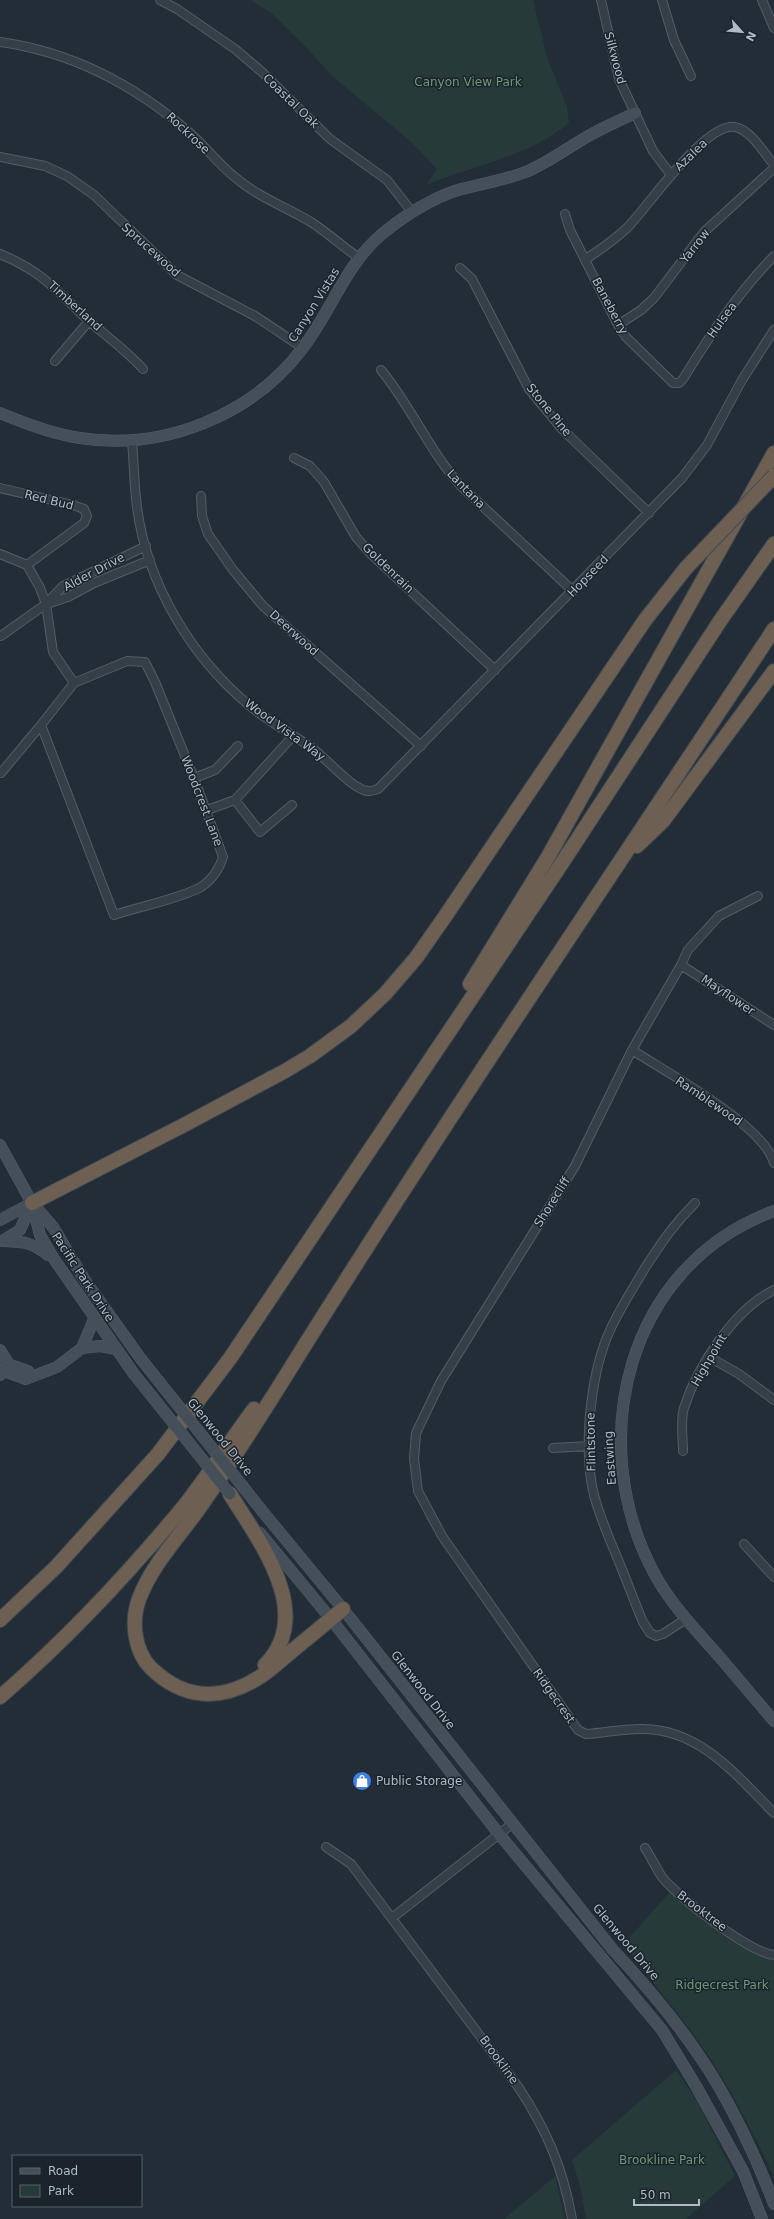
<svg xmlns="http://www.w3.org/2000/svg" width="774" height="2219" viewBox="0 0 774 2219" font-family="'DejaVu Sans',sans-serif">
<style>
.green{fill:#253a39}
.lines{fill:none;stroke-linecap:round;stroke-linejoin:round}
.street-casing{stroke:#535d65;stroke-width:10}
.secondary-casing{stroke:#535d65;stroke-width:12}
.highway-casing{stroke:#404a52;stroke-width:16}
.street{stroke:#363f48;stroke-width:8}
.secondary{stroke:#444f5a;stroke-width:11}
.highway{stroke:#6d6053;stroke-width:14}
.secondary-bridge-casing{stroke:#535d65;stroke-width:12;stroke-linecap:butt}
.highway-bridge-casing{stroke:#404a52;stroke-width:16;stroke-linecap:butt}
.secondary-bridge{stroke:#444f5a;stroke-width:11}
.highway-bridge{stroke:#6d6053;stroke-width:14}
.labels{text-anchor:middle;dominant-baseline:central;stroke-width:3;stroke-linejoin:round;paint-order:stroke}
.street-label{font-size:12px;fill:#b0bac4;stroke:#1b242c}
.park-label{font-size:12px;fill:#709875;stroke:#1b242c}
.poi-label{font-size:12px;fill:#b0bac4;stroke:#1b242c;text-anchor:start}
</style>
<rect width="100%" height="100%" fill="#222d37"/>
<!-- green -->
<path class="green" d="M251,0h282l15,60 19,46 2,17c-40,34 -96,42 -143,62l11,-16 -27,-28 -78,-65 -26,-29 -34,-33z
M674,1887l53,40 47,28v221c-17,-35 -34,-69 -54,-102 -28,-46 -64,-87 -97,-129z
M676,2070l21,31 38,75 -49,43h-100l-6,-33 -8,-26z
M555,2176l10,43h-61z"/>
<g class="lines">
<defs>
<path id="street" d="M160,0l17,9 58,40 27,23 68,67 57,41 25,32
M601,0l18,79 34,72 18,24
M662,0l12,40 17,36
M762,0l12,28
M0,42c72,10 136,44 190,91 16,14 29,32 46,45 22,19 50,29 75,44 17,11 32,25 48,36
M0,157l45,9 22,10 27,19 83,80 78,41 48,32
M565,214l5,16 48,95 8,12 47,46h6l4,-4c27,-44 55,-86 91,-123
M0,254c42,17 57,37 88,66 19,17 38,30 55,49
M586,259c14,-9 28,-19 41,-31 20,-20 78,-106 108,-101 16,3 29,26 39,38
M460,268l12,11 57,110 33,40 87,84
M618,325l23,-15 13,-12 50,-66 70,-64
M55,361l34,-40
M381,370c30,36 48,81 80,116l112,105
M132,441c2,22 2,44 5,66 10,77 54,150 113,199 19,16 42,28 62,42 15,11 39,40 55,43 3,1 8,-1 11,-2l304,-311 25,-33 35,-65 32,-50
M294,458l16,8 14,16 32,55 13,15 126,118
M0,488l73,17 11,4 3,7 -3,7 -57,42
M201,496l1,20 6,18 25,36 30,36 158,140
M0,554l27,11 13,23 6,16 7,48 21,31
M47,604l21,-7 26,-14 56,-23
M1,636l45,-32 17,-18 83,-40
M127,661l18,1 10,20 39,96 29,79c-4,13 -13,26 -26,32 -23,11 -59,18 -83,26l-73,-190 33,-42z
M1,773l40,-48
M194,778l21,-8 23,-24
M235,800l25,32 32,-27
M207,810l28,-10 58,-64
M758,896l-39,20 -31,34 -7,15 -49,85 -57,116 -134,215 -25,52 -2,26 4,32 24,45 136,194 8,4c19,-1 39,-6 58,-5 57,1 93,47 130,84
M681,965l93,60
M632,1050c34,22 132,75 142,113
M709,1357l30,17 35,26
M553,1448l36,-2
M683,1451c0,-13 -3,-30 1,-43 13,-41 50,-99 90,-118
M744,1544l30,33
M686,1619l-23,15 -7,2 -6,-3 -7,-11c-7,-16 -13,-33 -20,-50 -10,-26 -22,-50 -29,-77 -11,-45 -4,-115 13,-158 10,-24 25,-47 38,-69 17,-26 28,-43 50,-65
M326,1847l25,17 168,224c28,43 44,80 53,131
M645,1848c6,9 11,20 17,29 16,20 88,76 112,78
M392,1918l120,-94"/>
<path id="secondary" d="M0,413c26,11 52,21 80,25 83,13 171,-22 222,-89 29,-37 43,-84 80,-115 22,-18 48,-35 76,-44 23,-6 48,-10 70,-19 22,-10 41,-24 62,-36 15,-8 30,-15 45,-22
M0,1145l32,58 8,32 14,24 80,115
M34,1205l19,22 33,55 55,77
M774,1211c-148,54 -190,231 -120,362 16,30 40,55 63,81 19,22 38,45 57,67
M0,1220l32,-17
M2,1241l18,-11 12,-27
M3,1241c21,1 29,1 45,14
M82,1348l18,-2 16,3
M0,1350l7,11 -2,9 -5,5
M7,1364l21,7 4,5
M4,1371l22,8 31,-12 25,-19 12,-29
M263,1512l80,97 270,341c30,32 60,67 85,104 29,41 58,102 76,150
M260,1533l71,86 168,215 163,196 34,56 47,85 19,48"/>
<path id="highway" d="M637,846l26,-25 111,-150
M470,984l78,-127 226,-404
M32,1203l150,-77 103,-55 25,-15 41,-30 34,-32 31,-36 28,-40 201,-298 41,-52
M230,1494c29,47 86,120 35,171
M343,1609c-17,14 -34,28 -51,42 -11,9 -22,20 -34,27 -38,24 -75,21 -107,-10 -17,-17 -20,-47 -12,-69 12,-32 36,-58 56,-85 30,-42 58,-86 85,-129 159,-256 328,-504 494,-756
M0,1620l56,-53 102,-113 73,-97 331,-494 158,-242 54,-77
M0,1697c67,-58 128,-123 185,-192 24,-31 46,-65 69,-96"/>
</defs>
<!-- street casing -->
<use href="#street" class="street-casing"/>
<!-- secondary casing -->
<use href="#secondary" class="secondary-casing"/>
<!-- highway casing -->
<use href="#highway" class="highway-casing"/>
<!-- street -->
<use href="#street" class="street"/>
<!-- secondary -->
<use href="#secondary" class="secondary"/>
<!-- highway -->
<use href="#highway" class="highway"/>
<defs>
<path id="secondary-bridge" d="M141,1359l122,153
M134,1374l96,120"/>
<path id="highway-bridge" d="M686,568l88,-92"/>
</defs>
<!-- secondary-bridge casing -->
<use href="#secondary-bridge" class="secondary-bridge-casing"/>
<!-- highway-bridge casing -->
<use href="#highway-bridge" class="highway-bridge-casing"/>
<!-- secondary-bridge -->
<use href="#secondary-bridge" class="secondary-bridge"/>
<!-- highway-bridge -->
<use href="#highway-bridge" class="highway-bridge"/>
</g>
<!-- icons -->
<defs>
<symbol id="shop-disc" viewBox="-11 -11 22 22"><circle r="9.5" fill="#3f7fe0" stroke="#1b242c"/><path d="M-5-2.5h2.3a2.7 3.5 0 0 1 5.4 0H5L5.5 6h-11ZM-1.5-2.5h3a1.5 2.3 0 0 0-3 0Z" fill="#fff"/></symbol>
</defs>
<g fill-rule="evenodd">
<use href="#shop-disc" x="351" y="1770" width="22" height="22"/>
</g>
<g class="labels">
<!-- street labels -->
<g class="street-label">
<text transform="translate(615 58) rotate(75)">Silkwood</text>
<text transform="translate(291 101) rotate(44)">Coastal Oak</text>
<text transform="translate(188 133) rotate(43)">Rockrose</text>
<text transform="translate(691 155) rotate(-44)">Azalea</text>
<text transform="translate(695 246) rotate(-52)">Yarrow</text>
<text transform="translate(151 250) rotate(42)">Sprucewood</text>
<text transform="translate(314 305) rotate(-58)">Canyon Vistas</text>
<text transform="translate(75 306) rotate(42)">Timberland</text>
<text transform="translate(610 306) rotate(62)">Baneberry</text>
<text transform="translate(722 320) rotate(-54)">Hulsea</text>
<text transform="translate(549 410) rotate(51)">Stone Pine</text>
<text transform="translate(466 489) rotate(46)">Lantana</text>
<text transform="translate(49 500) rotate(14)">Red Bud</text>
<text transform="translate(388 568) rotate(44)">Goldenrain</text>
<text transform="translate(94 572) rotate(-28)">Alder Drive</text>
<text transform="translate(588 576) rotate(-46)">Hopseed</text>
<text transform="translate(294 633) rotate(42)">Deerwood</text>
<text transform="translate(285 730) rotate(36)">Wood Vista Way</text>
<text transform="translate(202 801) rotate(69)">Woodcrest Lane</text>
<text transform="translate(728 995) rotate(34)">Mayflower</text>
<text transform="translate(709 1101) rotate(34)">Ramblewood</text>
<text transform="translate(552 1202) rotate(-58)">Shorecliff</text>
<text transform="translate(83 1277) rotate(57)">Pacific Park Drive</text>
<text transform="translate(709 1360) rotate(-60)">Highpoint</text>
<text transform="translate(220 1437) rotate(51)">Glenwood Drive</text>
<text transform="translate(591 1442) rotate(-91)">Flintstone</text>
<text transform="translate(610 1458) rotate(-94)">Eastwing</text>
<text transform="translate(423 1690) rotate(52)">Glenwood Drive</text>
<text transform="translate(554 1696) rotate(55)">Ridgecrest</text>
<text transform="translate(702 1911) rotate(37)">Brooktree</text>
<text transform="translate(626 1942) rotate(50)">Glenwood Drive</text>
<text transform="translate(499 2060) rotate(54)">Brookline</text>
</g>
<!-- park labels -->
<g class="park-label">
<text x="468" y="82">Canyon View Park</text>
<text x="722" y="1985">Ridgecrest Park</text>
<text x="662" y="2160">Brookline Park</text>
</g>
<!-- poi labels -->
<g class="poi-label">
<text x="376" y="1781">Public Storage</text>
</g>
</g>
<!-- legend -->
<rect x="12" y="2155" width="130" height="52" fill="#1b242c" stroke="#576069"/>
<rect x="20" y="2168" width="20" height="6" fill="#444f5a" stroke="#576069"/>
<text x="48" y="2175" font-size="12" fill="#b0bac4">Road</text>
<rect x="20" y="2185" width="20" height="12" fill="#253a39" stroke="#576069"/>
<text x="48" y="2195" font-size="12" fill="#b0bac4">Park</text>
<!-- north arrow -->
<g transform="translate(742 32) rotate(117)" stroke="#1b242c" stroke-width="3" paint-order="stroke">
<path d="M0-3L7 15L0 10L-7 15Z" fill="#b0bac4"/>
<text y="-6" font-size="11" font-weight="bold" text-anchor="middle" fill="#b0bac4">N</text>
</g>
<!-- scale -->
<path d="M634 2199v6h65v-6" fill="none" stroke="#b0bac4" stroke-width="2"/>
<text x="640" y="2199" font-size="12" fill="#b0bac4" stroke="#1b242c" stroke-width="3" paint-order="stroke">50 m</text>
</svg>
